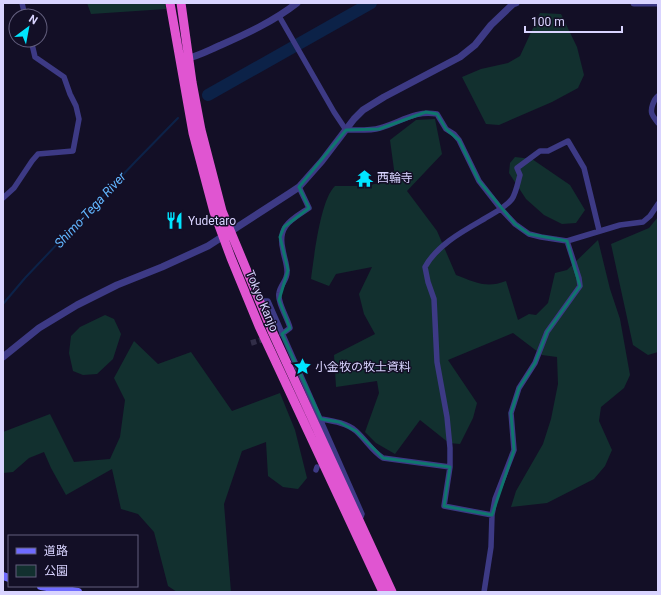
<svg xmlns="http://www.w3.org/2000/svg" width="661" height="595" viewBox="0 0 661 595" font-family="Roboto,'Noto Sans JP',sans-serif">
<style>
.green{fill:#12302f}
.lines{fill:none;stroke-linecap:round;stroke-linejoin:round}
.stream{stroke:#0c2248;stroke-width:2}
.river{stroke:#0c2248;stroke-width:12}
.minor-tunnel{stroke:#312d47;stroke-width:5.5;stroke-dasharray:5.5 3;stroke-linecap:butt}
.minor{stroke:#3d3a85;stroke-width:5.5}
.tertiary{stroke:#3d3a85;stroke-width:7}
.secondary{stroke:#6f6bff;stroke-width:8}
.trunk{stroke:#e055d1;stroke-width:9}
.marked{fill:none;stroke:#0f766e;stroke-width:3;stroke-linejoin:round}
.labels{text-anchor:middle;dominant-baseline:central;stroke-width:3;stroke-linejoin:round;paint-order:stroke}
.poi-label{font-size:12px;fill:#d9d4ff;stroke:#130f26;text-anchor:start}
.street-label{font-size:12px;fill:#d9d4ff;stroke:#130f26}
.water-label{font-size:13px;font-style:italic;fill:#62b6ff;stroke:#130f26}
</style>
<rect width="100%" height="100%" fill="#130f26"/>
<!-- green -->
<path class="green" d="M87,3h78l1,6 -75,5z
M540,13l21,1 16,33 7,28 -6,13 -26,14 -53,23 -13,-1 -24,-47 19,-8 27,-6 12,-7z
M435,119l7,35 -35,37 30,40 19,44c19,7 30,14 50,6l12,39 11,-6 7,1 12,-12 7,-30 12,-3 31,-30 12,49 10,30 10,56 -6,13 -23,19 -2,14 13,29 -7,16 -11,13 -47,24 -36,4 5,-16 27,-47 8,-25 7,-35 -1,-27 -15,-2 -29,-22 -65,27 29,43 -4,15 -13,26 -11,-1 -29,-23 -25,34 -19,-11 -11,-11 14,-39 -2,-12 -41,6 -2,-32 41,-21 -11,-20 -5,-20 13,-27 -36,7 -7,12 -18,-7c3,-21 9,-79 24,-93h33l27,-9 -5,-37 26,-20z
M515,157l17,2 38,26 15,25 -9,13 -14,1 -18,-9 -18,-16 -17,-26 1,-10z
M658,217v135l-10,3 -15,-10 -22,-101 38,-16z
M105,315l9,4 7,15 -8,25 -16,15 -14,1 -10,-4 -4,-18 2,-17 9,-9z
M134,341l24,23 33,-12 41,59 48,-18 15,37 12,48 -9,11 -15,-2 -15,-11 -2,-34 -24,9 -18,53 7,88h-54l-9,-6 -14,-54 -16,-18 -17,-5 -9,-40 -46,26 -15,-27 -7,-16 -15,6 -16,14 -10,1v-41l47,-18 24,48 36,-3 10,-22 5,-37 -11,-22z"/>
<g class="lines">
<!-- stream -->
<path class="stream" d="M3,304l22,-26 110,-116 43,-44"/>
<!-- river -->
<path class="river" d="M208,95l163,-92"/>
<!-- minor-tunnel -->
<path class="minor-tunnel" d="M251,343l17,-5"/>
<!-- minor -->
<path class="minor" d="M22,3l3,13
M279,16l55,96 12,18c11,0 24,1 34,-2 21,-6 35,-18 57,-14l9,15 8,5 5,6 20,41 22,28 14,15 14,10 12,3 26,4 53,-16 23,-3 7,-6 8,-12
M658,96c-4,3 -8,13 -6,18 1,3 4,6 6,9
M3,198l11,-10 18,-27 6,-7 35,-3 6,-32 -3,-13 -6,-12 -6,-17 -29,-20 -4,-17
M259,301h9l94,213 -1,3 -3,1
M282,334l8,-6c-2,-9 -13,-26 -11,-35 1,-8 9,-13 8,-22 0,-7 -3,-14 -4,-21 -6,-24 8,-30 26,-42l-10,-21
M321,419c12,2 26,4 35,12 10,9 16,20 27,27l67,9
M316,470l1,-3
M492,515l-48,-9 6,-39v-19l-3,-31 -10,-55 -3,-63 -6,-17 -3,-15c12,-22 38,-36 59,-48 10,-6 21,-11 28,-20 4,-6 6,-17 8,-24l-3,-7 23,-17h8l20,-10 16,27 15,62
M484,592l7,-45 1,-32 3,-16 19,-49 -3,-37 8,-25 16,-25 12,-31 33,-46 -1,-8 -12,-37"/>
<!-- tertiary -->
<path class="tertiary" d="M634,3h24
M184,59c13,-2 25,-9 37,-14 27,-12 53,-24 76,-42
M3,357l36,-29 38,-23 40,-20 45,-18 46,-21 82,-53 9,-6 23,-26 32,-42 9,-9 21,-13 76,-40 15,-12 16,-20 22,-21 3,-1"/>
<!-- secondary -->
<path class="secondary" d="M3,576l6,2
M41,586l37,6"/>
<!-- trunk -->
<path class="trunk" d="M170,3l23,130 21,79 17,46 28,68 124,266
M181,3l11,79 9,48 21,81 50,120 120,261"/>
</g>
<!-- marked area -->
<path class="marked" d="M426,112l11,2 9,15 13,11 20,41 36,43 14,10 38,7 13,45 -33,46 -12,31 -16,25 -8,25 3,37 -22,65 -48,-9 6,-39 -67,-9 -27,-27 -17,-9 -18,-3 -39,-85 8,-6 -11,-28 9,-30 -8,-33 4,-10 25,-19 -10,-21 47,-57 33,-1z"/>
<!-- icons -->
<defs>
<symbol id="temple-bare" viewBox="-9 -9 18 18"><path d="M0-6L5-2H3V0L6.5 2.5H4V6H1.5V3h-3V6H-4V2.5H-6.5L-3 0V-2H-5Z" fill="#00e5ff" stroke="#130f26" stroke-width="2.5" paint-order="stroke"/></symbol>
<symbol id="restaurant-bare" viewBox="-9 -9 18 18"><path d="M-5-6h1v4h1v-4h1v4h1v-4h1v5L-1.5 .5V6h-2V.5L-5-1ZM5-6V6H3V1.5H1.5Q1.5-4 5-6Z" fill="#00e5ff" stroke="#130f26" stroke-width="2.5" paint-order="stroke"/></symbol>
<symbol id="sight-bare" viewBox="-9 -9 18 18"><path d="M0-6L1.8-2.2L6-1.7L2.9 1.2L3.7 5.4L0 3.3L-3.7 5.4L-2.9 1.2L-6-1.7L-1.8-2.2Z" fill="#00e5ff" stroke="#130f26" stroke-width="2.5" paint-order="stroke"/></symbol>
</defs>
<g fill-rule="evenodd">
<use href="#temple-bare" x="352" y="166" width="25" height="25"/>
<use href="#restaurant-bare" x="162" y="208" width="25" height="25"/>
<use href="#sight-bare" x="290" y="354" width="25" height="25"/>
</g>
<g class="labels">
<!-- poi labels -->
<g class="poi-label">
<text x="377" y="178">西輪寺</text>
<text x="188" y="221">Yudetaro</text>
<text x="315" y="367">小金牧の牧士資料</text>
</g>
<!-- street labels -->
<g class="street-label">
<text transform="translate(262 301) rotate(67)">Tokyo Kanjo</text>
</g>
<!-- water labels -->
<g class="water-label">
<text transform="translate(90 210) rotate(-47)">Shimo-Tega River</text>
</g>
</g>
<!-- border -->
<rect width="661" height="595" fill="none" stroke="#d9d4ff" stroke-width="8"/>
<!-- legend -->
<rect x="8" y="535" width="130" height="52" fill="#130f26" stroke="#625e7d"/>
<rect x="16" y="548" width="20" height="6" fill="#6f6bff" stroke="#625e7d"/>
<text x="44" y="555" font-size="12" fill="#d9d4ff">道路</text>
<rect x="16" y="565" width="20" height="12" fill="#12302f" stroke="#625e7d"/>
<text x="44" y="575" font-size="12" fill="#d9d4ff">公園</text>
<!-- north arrow -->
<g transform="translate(28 28) rotate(32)"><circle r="19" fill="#130f26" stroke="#625e7d"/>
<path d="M0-3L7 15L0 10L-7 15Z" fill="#00e5ff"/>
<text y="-6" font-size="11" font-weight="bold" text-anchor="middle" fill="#d9d4ff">N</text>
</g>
<!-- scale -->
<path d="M525 26v6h97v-6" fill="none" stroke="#d9d4ff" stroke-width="2"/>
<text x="531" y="26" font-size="12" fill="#d9d4ff" stroke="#130f26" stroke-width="3" paint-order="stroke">100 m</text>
</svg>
